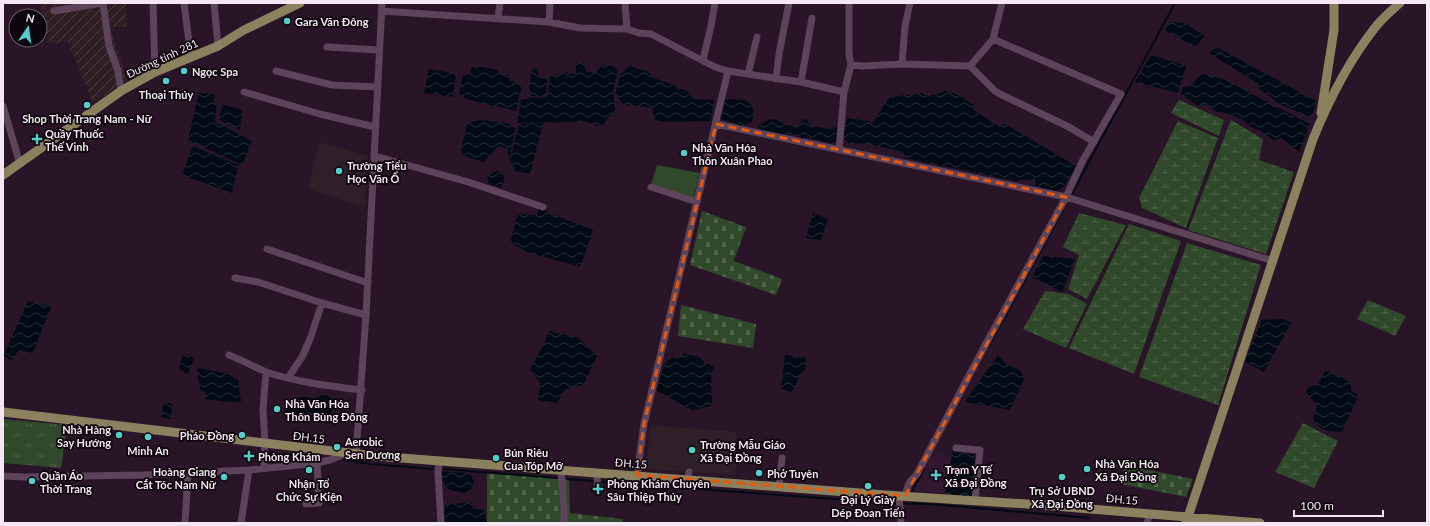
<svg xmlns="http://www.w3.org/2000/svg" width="1430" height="526" viewBox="0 0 1430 526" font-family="Lato,sans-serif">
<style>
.built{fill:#321731}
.industrial{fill:url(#industrial-furrows)}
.education{fill:#2e1f29}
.grass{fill:#30492a}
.wetland{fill:url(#wetland-marsh)}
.cemetery{fill:url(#cemetery-stones)}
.park{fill:url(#park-tufts)}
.water{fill:url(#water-waves)}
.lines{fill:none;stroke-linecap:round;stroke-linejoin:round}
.stream{stroke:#000b15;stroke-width:2}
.minor{stroke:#5d445b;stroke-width:7}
.major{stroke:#8c815f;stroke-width:9}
.marked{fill:none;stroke:#e8590c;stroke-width:3;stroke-dasharray:8 5;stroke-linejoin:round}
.poi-dot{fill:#53cdc9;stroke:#0d050c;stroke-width:1.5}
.labels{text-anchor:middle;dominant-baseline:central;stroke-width:3.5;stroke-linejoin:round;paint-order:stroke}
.poi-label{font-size:11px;font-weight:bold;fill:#f5e6f3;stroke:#0d050c;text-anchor:start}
.street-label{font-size:11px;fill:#f5e6f3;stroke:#0d050c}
</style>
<defs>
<pattern id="industrial-furrows" width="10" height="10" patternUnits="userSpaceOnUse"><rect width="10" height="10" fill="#301e25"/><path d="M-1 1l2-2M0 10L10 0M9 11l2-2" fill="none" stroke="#4f3f45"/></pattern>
<pattern id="wetland-marsh" width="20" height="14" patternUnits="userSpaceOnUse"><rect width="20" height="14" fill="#30492a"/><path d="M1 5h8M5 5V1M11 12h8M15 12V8" fill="none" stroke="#4f6349"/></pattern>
<pattern id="cemetery-stones" width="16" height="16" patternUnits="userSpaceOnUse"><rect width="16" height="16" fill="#30492a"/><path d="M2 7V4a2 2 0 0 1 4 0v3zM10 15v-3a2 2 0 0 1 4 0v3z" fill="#4f6349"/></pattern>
<pattern id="park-tufts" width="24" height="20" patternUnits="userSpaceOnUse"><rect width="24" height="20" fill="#30492a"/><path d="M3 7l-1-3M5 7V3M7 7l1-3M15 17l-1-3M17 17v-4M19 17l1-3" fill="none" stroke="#4f6349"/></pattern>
<pattern id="water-waves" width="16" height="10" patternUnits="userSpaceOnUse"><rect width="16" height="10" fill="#000b15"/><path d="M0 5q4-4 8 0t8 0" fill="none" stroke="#262f38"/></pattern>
</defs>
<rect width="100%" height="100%" fill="#291428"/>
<!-- built -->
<path class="built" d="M934,453l18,5 -7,36 -31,-3z"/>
<!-- industrial -->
<path class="industrial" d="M39,3h87l1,24h-17l18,54 -35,22 -25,-61 -18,2z"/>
<!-- education -->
<path class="education" d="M319,142l49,14 -3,52 -57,-19z
M651,425l85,7v43l-91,-6z"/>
<!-- grass -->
<path class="grass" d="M657,165l43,8 -7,27 -42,-15z"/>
<!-- wetland -->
<path class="wetland" d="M1179,100l45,20 -5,16 -48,-23z
M1231,120l32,19 -4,21 35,12 -28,82 -78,-24z
M1178,121l40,17 -32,90 -44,-20 -3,-10z
M1079,213l47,12 -39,74 -19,-10 11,-34 -16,-8z
M1129,224l52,17 -47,133 -65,-26z
M1187,243l74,22 -43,140 -79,-28z
M1045,291l24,3 18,10 -21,44 -43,-19z
M1368,300l38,16 -11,20 -38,-17z
M1303,423l35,18 -24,47 -39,-16z"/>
<!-- cemetery -->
<path class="cemetery" d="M702,211l44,16 -12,34 48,18 -6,16 -86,-30z
M681,305l75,19 -3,24 -75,-12z
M1125,465l68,14 -7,18 -65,-13z
M487,473l82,6 1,34 53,6v4h-136z"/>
<!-- park -->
<path class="park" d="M3,419l64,6 -6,43 -58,-5z"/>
<!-- water -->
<path class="water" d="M1170,22l14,1 21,13 -10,11 -30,-17z
M1218,48l98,53 -5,17 -33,-15 -20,-15 1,-4 -50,-31 3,-3z
M1151,55l35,11 -8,27 -43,-11z
M576,63h7l3,8 9,3 7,-9 11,1 5,4 -5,20 2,21 -6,5 -5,8 -5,2 -18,-6 -7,2 -57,1 4,-23 13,-3 12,1 2,-3 2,-19 12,-1 4,-4 3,3h7z
M478,66l19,4 4,6 8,-1 1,6 7,1 4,3v4l-5,22 -50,-12 -4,-5h-3l4,-20 8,-1v-6l6,1z
M634,66h2l1,3 10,2 7,7 22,8 1,4 4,-1 7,2 5,8 21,1 -3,21 -45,1 -11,-2 -3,-12 -29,-4 -6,-8 -1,-5 5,-17 6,-6z
M534,68l3,1 2,9 8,1 -1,14 -2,3h-12l-3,-7 3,-19z
M429,69l27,5 -3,23 -29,-4z
M1202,73l21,6 87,45 -11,28 -17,-14 -9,2 -12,-9 -8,-3 -11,-9 -19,-7h-7l-4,-4 -8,-4 -6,2 -17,-12 2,-7 8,-1z
M945,91l13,4 16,10 -1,4 26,18 6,-3 71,42 -12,21 -8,4 -20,-5 -1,-7 -19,2 -111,-23 -2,-6 -38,-9 -16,1 -6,-7 4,-19 22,3 3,3 18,-27 32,-4 4,4z
M199,93l16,1 -2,8 3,2 -1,18 37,19 -10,24 -54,-25z
M725,99c20,1 32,-1 27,23l-14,5 -1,-3 -17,-5z
M222,104l20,6 -2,20 -21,-10z
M773,119c10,2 13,9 25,7l4,-6 5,-1 3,7 21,3 8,-3 -3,16 -5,1 -26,-6 -2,2c-2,-1 -5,-4 -8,-5 -2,0 -4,1 -7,1 -8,0 -26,-1 -30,-9 5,-4 9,-6 15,-7z
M481,120l26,3 8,6 -5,27h-2v-7l-10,-3 -14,16 -20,-6 -3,-6 6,-27z
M543,123l-13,51 -16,-3v-3l-4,-8 9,-36z
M193,146l45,19 -6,28 -50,-18z
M496,171l9,2 -2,12 -4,2 -10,-3 -2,-7z
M539,208h3l7,5 44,17 -11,33 -3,3 -47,-12 -20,-10 -1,-5 7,-25 19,1z
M813,213l15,6 -7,21 -15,-2z
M1043,256l32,3 -13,33 -30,-15z
M28,301l23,6 -18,46 -14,-3 -8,11 -7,-6z
M1283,319l8,4 -27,49 -19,-10 17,-42z
M549,331l30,7 18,18 -14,29c-16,3 -20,2 -25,18l-20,-3 2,-17 -10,-14 14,-25z
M684,353l17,5 4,5 6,1 3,4 -3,5 1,33 -20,4 -35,-19 7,-27 9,-7 4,2 5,-2z
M183,354l11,4 -6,16 -9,-5z
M785,355l21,3 -1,11 -6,8 -7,15 -11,-3z
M998,355l8,9 15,7 3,8 -14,31 -45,-8z
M197,368l29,5 12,7 3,22h-13l-23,-3 1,-7 -6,-2z
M1325,371l13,4 13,8v8l7,4 -1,4 -15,33c-14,-1 -22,0 -29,-14l4,-12 -11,-14 3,-7 8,1z
M321,395l11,1 -1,28 -45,-10 2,-14 9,3 2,-7 18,3z
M164,402l8,2 -1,15 -10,-2z
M953,451l23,4 -4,42 -27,-3z
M441,471l26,2 4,2 3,7 -3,7 -6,4c-19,-4 -20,-2 -24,-22z
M471,502l2,7 11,1 3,13h-43l1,-18z"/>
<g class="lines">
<!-- stream -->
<path class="stream" d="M1070,197l105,-194
M989,346l74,-136
M344,460l27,4 62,5
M444,469l113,9
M567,479l26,2
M602,482l288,21 39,1 161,14
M912,492l12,-23"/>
<!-- minor -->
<path class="minor" d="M103,3l6,43 9,25 3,20
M153,3l2,69
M184,3l7,55
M214,3l4,43
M625,3l2,26
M54,11l48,-8
M381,11l168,11 31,6 47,1 12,4 12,1 64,33 13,4 73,11 43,10
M498,18l2,-15
M549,22l1,-19
M327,47l52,3
M703,60l8,-34 4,-23
M902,64l3,-38 5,-23
M851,65l12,1 39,-2 68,2 25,25 5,3 69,33 25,15
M970,66l23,-27 9,-36
M276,71l56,14 45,2
M748,74l9,-37
M776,79l3,-25 10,-51
M801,82l11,-64
M244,92l76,22 55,13
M3,106l17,58
M716,124l350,73 207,64
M839,150l5,-58 7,-27 -2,-12v-50
M375,156l93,26 75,25
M651,187l46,15
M267,249l101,34
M235,278l23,4 64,21 44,12
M229,355c13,5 25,12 37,17 30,10 64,14 96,18
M288,378l14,-21 8,-18 12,-36
M956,448l24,2 -5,50
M356,454l10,-139 16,-312
M439,461l-1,11 3,51
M264,468l1,-25 -2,-34 3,-37
M561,471l3,38v14
M596,473l2,12
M637,475l7,-51 84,-353
M3,476l22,1 119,-2 105,-5 68,-7 13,-3 17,-7
M687,480l2,-8
M779,487l3,-29
M899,496l2,27
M905,496l4,-13 8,-9 65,-123 84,-154 17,-37 38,-66 -128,-55
M306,504l13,-1 -2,-40
M185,523l3,-50
M241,523l8,-53
M1147,523l3,-9"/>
<!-- major -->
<path class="major" d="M1321,113l13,-83v-27
M3,175l118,-84 34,-19 63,-26 26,-16 56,-27
M3,412l372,44 524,40 143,9 218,18
M1186,523l127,-384c16,-39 35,-77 61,-110 7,-10 17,-18 26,-26"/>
</g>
<!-- marked area -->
<path class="marked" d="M716,124l350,73 -161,299 -268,-21 7,-51z"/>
<!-- markers -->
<g class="poi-dot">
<circle cx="287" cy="21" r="4"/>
<circle cx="184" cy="71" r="4"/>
<circle cx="166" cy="81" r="4"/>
<circle cx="87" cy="105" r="4"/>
<path d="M35 133h4v4h4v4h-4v4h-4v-4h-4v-4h4z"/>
<circle cx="684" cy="153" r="4"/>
<circle cx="339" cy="171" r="4"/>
<circle cx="277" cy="409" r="4"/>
<circle cx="119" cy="435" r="4"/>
<circle cx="242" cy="435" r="4"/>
<circle cx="148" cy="437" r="4"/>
<circle cx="337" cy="447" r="4"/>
<circle cx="692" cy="450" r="4"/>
<path d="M247 450h4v4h4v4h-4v4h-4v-4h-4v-4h4z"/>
<circle cx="496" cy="458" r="4"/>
<circle cx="1087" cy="469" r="4"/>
<circle cx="309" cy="470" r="4"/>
<circle cx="759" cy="473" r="4"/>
<path d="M934 469h4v4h4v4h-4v4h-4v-4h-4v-4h4z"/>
<circle cx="224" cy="477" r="4"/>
<circle cx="1062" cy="477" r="4"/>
<circle cx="32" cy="481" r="4"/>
<circle cx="868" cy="486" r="4"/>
<path d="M596 483h4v4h4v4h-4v4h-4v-4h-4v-4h4z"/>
</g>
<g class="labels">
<!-- poi labels -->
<g class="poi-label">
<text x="295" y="21">Gara Văn Đông</text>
<text x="192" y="71">Ngọc Spa</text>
<text x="166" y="94" text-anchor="middle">Thoại Thúy</text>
<text x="87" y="118" text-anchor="middle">Shop Thời Trang Nam - Nữ</text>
<text x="45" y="133">Quầy Thuốc<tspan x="45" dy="13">Thế Vinh</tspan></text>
<text x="692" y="147">Nhà Văn Hóa<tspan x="692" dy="13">Thôn Xuân Phao</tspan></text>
<text x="347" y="165">Trường Tiểu<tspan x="347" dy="13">Học Văn Ổ</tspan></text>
<text x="285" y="403">Nhà Văn Hóa<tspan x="285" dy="13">Thôn Bùng Đông</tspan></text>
<text x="111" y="429" text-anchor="end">Nhà Hàng<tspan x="111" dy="13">Say Hướng</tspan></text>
<text x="234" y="435" text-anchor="end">Pháo Đồng</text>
<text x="345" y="441">Aerobic<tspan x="345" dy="13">Sen Dương</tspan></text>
<text x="700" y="444">Trường Mẫu Giáo<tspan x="700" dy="13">Xã Đại Đồng</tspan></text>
<text x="148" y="450" text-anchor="middle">Minh An</text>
<text x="504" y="452">Bún Riêu<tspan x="504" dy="13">Cua Tóp Mỡ</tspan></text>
<text x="258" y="456">Phòng Khám</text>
<text x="1095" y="463">Nhà Văn Hóa<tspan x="1095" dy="13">Xã Đại Đồng</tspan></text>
<text x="945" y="469">Trạm Y Tế<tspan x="945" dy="13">Xã Đại Đồng</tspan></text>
<text x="216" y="471" text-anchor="end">Hoàng Giang<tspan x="216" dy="13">Cắt Tóc Nam Nữ</tspan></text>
<text x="767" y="473">Phở Tuyên</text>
<text x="40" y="475">Quần Áo<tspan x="40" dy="13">Thời Trang</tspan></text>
<text x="309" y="483" text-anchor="middle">Nhận Tổ<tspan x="309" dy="13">Chức Sự Kiện</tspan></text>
<text x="607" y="483">Phòng Khám Chuyên<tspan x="607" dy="13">Sâu Thiệp Thúy</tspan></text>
<text x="1062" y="490" text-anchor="middle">Trụ Sở UBND<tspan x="1062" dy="13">Xã Đại Đồng</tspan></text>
<text x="868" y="499" text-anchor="middle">Đại Lý Giày<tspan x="868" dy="13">Dép Đoan Tiến</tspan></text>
</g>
<!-- street labels -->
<g class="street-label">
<text transform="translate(162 58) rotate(-25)">Đường tỉnh 281</text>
<text transform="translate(309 437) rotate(7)">ĐH.15</text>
<text transform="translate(631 463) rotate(4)">ĐH.15</text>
<text transform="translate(1122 499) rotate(5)">ĐH.15</text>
</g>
</g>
<!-- border -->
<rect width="1430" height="526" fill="none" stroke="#f5e6f3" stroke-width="8"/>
<!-- north arrow -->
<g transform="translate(28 28) rotate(13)"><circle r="19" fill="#0d050c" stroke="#6a5f68"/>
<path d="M0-3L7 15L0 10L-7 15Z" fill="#53cdc9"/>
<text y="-6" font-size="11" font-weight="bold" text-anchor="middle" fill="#f5e6f3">N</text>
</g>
<!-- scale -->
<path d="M1294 510v6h89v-6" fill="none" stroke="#f5e6f3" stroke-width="2"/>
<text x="1300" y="510" font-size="12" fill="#f5e6f3" stroke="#0d050c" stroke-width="3" paint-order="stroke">100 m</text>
</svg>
